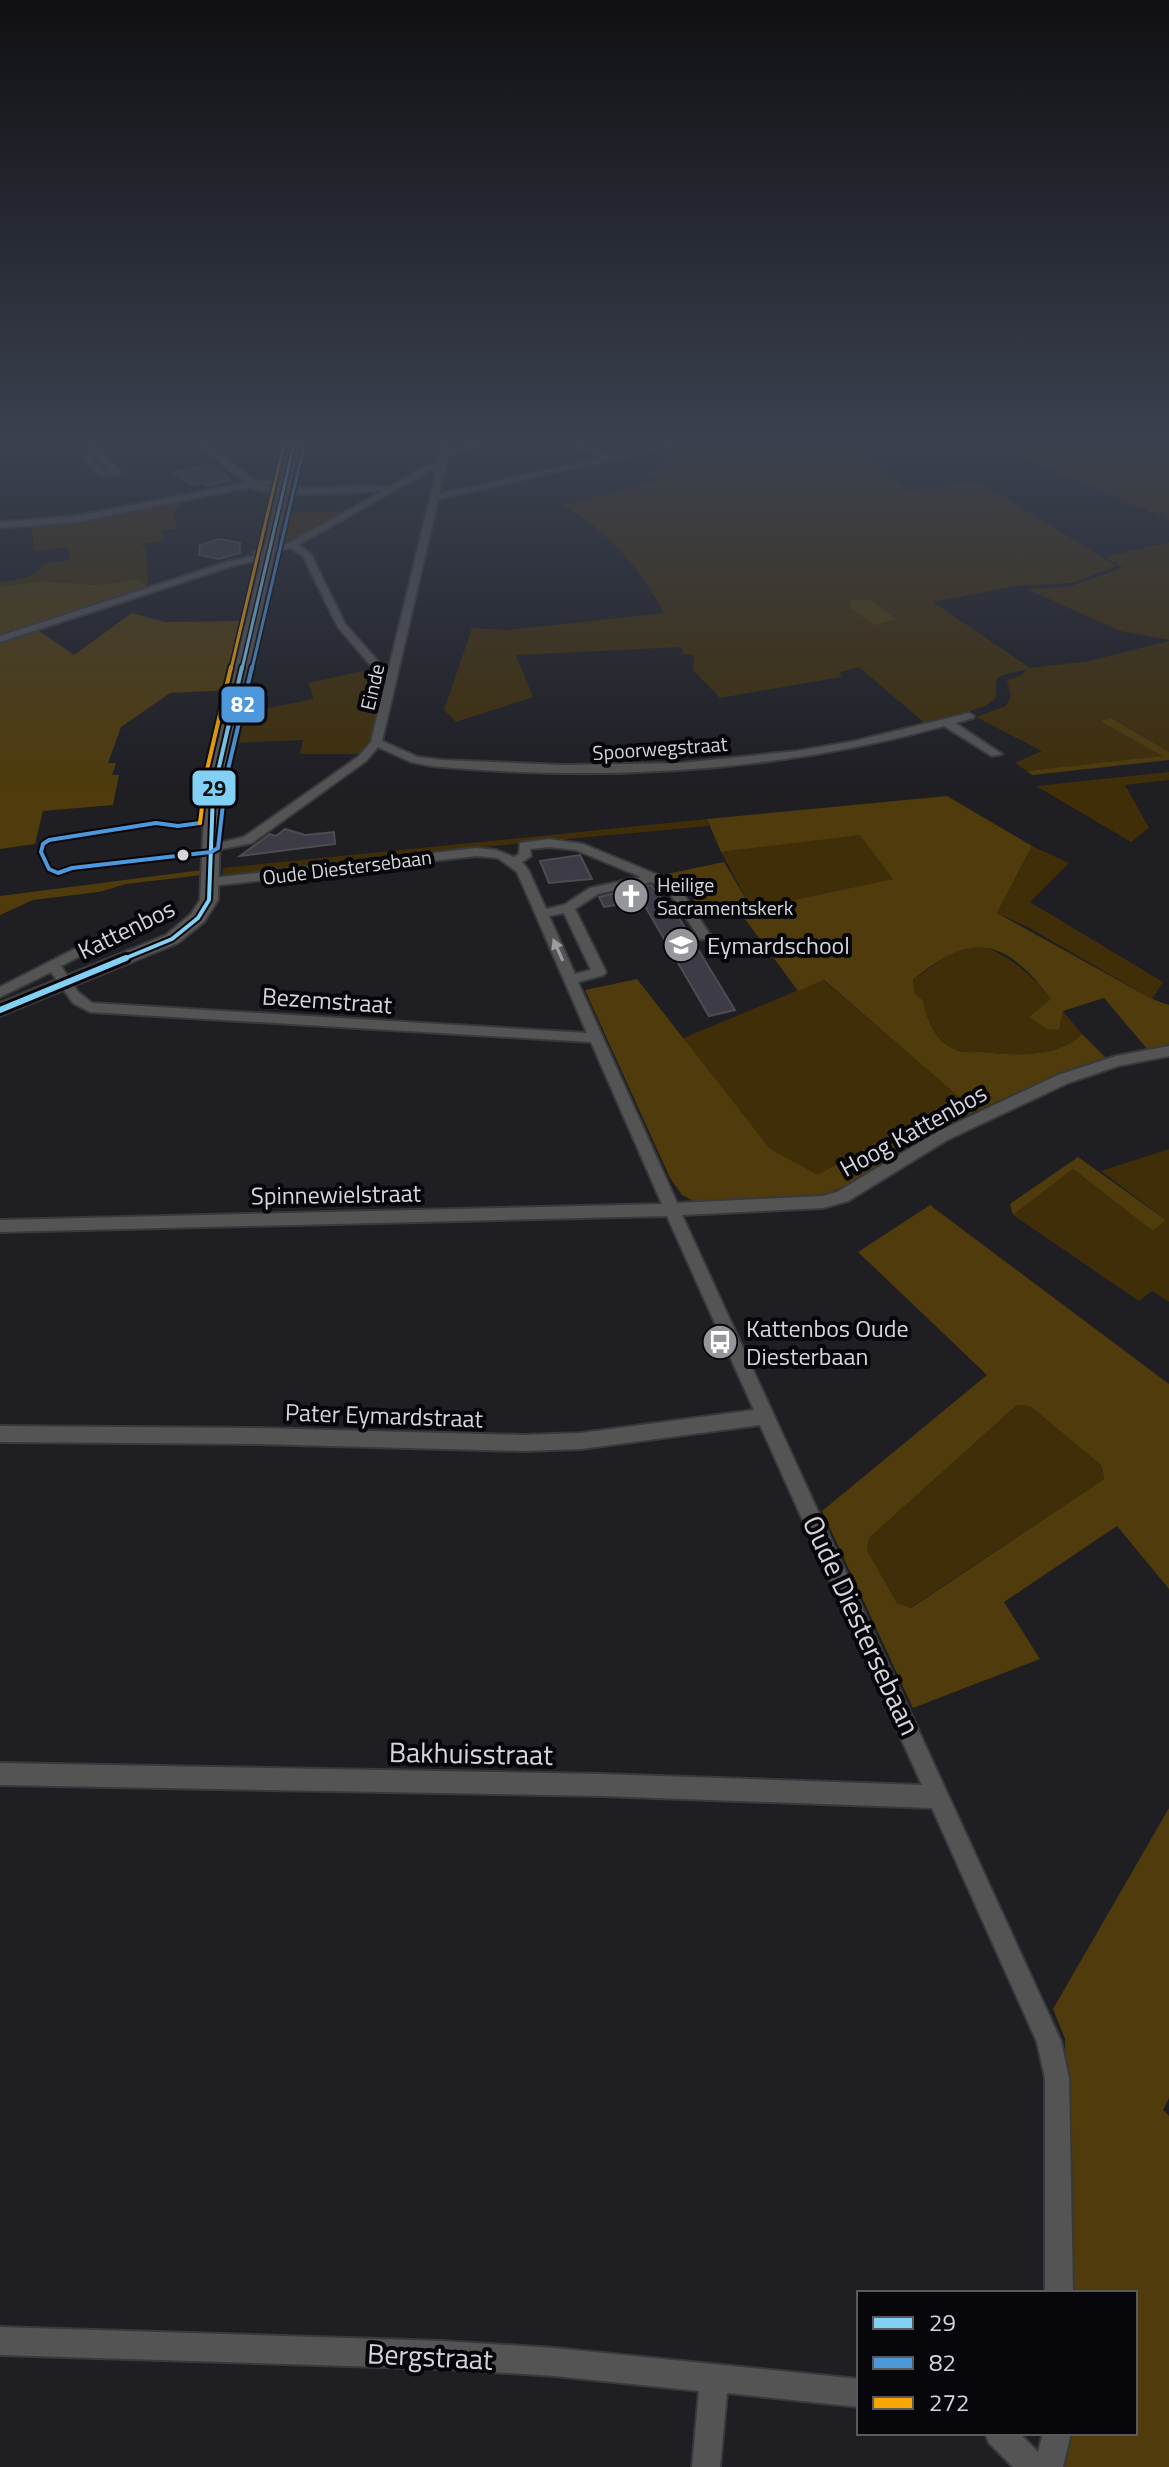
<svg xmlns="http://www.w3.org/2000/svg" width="1169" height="2467" viewBox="0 0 1169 2467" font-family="'Titillium Web',sans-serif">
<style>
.green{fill:#3f2e08}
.forest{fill:#4f3b0b;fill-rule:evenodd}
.building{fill:#3c3b46;stroke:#4d4d51;stroke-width:2}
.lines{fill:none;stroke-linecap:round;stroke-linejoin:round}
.minor-casing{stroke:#38393c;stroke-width:4}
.major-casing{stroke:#38393c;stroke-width:4}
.minor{fill:#545454;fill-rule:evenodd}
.major{fill:#565554;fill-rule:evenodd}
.bus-1-far2-casing{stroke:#07070b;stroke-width:6}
.bus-1-far1-casing{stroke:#07070b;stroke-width:8}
.bus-1-casing{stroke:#07070b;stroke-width:12}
.bus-2-far1-casing{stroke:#07070b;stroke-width:6}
.bus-2-casing{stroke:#07070b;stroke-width:8}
.bus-3-far1-casing{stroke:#07070b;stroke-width:6}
.bus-3-casing{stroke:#07070b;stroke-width:8}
.bus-1-far2{stroke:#83d0f5;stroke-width:3}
.bus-1-far1{stroke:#83d0f5;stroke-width:4}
.bus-1{stroke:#83d0f5;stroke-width:6}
.bus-2-far1{stroke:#4d97db;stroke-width:3}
.bus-2{stroke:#4d97db;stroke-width:4}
.bus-3-far1{stroke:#f7a600;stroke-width:3}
.bus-3{stroke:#f7a600;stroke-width:4}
.oneway{fill:#9b9c9e}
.bus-dot{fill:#d5d6db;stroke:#07070b;stroke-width:3}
.labels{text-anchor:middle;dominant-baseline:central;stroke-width:8;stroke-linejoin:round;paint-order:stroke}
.far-street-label{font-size:20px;fill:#d5d6db;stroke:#07070b}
.far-poi-label{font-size:20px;fill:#d5d6db;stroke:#07070b;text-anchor:start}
.street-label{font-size:24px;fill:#d5d6db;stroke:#07070b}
.poi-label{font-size:24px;fill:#d5d6db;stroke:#07070b;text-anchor:start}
.near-street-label{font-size:28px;fill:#d5d6db;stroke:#07070b}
.line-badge{stroke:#07070b;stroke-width:3}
.badge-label{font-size:22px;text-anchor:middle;font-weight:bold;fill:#fff}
.pale-badge-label{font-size:22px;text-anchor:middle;font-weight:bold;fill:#111}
</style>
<rect width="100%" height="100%" fill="#1e1e23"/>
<!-- green -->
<path class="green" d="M681,444h171l57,47 70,-9 138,84 -45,17 -56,3 -83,16 97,66 59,-7 80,-20v111l-58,-34 54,39 -138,14 -12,-8 27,-12 -66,-34 30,-11 5,-10 -4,-16 13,-4 7,-7 -27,7 -4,5v17l-11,8 -58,19 -68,-58 -19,5 1,5 -121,21 -27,-28 1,-15 -11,-1 -2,-7 -165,8 17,42 -77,25 -12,-12 28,-82 35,2 157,-17c-27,-49 -54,-80 -102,-108l96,-24 -12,-7 26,-6 -17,-19z
M993,444h176v76z
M182,501l-8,12 3,16 -16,1 3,11 -23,3 5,5 2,37 -11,-7 -41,6 -54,-4 -42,6v-5c16,-2 34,-3 44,-18l26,-4 -2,-13 -33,4 -4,-25z
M347,511l-58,31 -11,1 7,-30z
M1169,542v98l-49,-9 -93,-42 41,-2 55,-19 -17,-11z
M372,669l16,7 -15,64 -11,14h-62l3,-14 -71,3 6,-29 76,-15 -6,-16z
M1169,772v8l-44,5 24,43 -18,14 -95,-56z
M707,819l2,7 -227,21 -259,30v-9z
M860,834l34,45 -142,30 -31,-57z
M1032,846l37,17 -39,39 133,80 -11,17 -126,-73 -29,-13z
M982,945c30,13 49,29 70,55l-22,17 18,13 15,-19 19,23c-26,25 -68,21 -102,18 -7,0 -18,1 -24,-2 -22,-9 -29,-30 -33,-50l-8,-6 -2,-14 38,-28z
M823,980l136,116 -141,80 -48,-26 -89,-111z
M1169,1149v153l-17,-11 -13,10 -126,-86 60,-46 81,62 11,-12 -64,-48z
M1017,1405l13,1 72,60 2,13 -194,129 -13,-5 -30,-53 2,-12z"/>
<!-- forest -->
<path class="forest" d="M137,579l11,7 -113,42 39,27 58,-42 33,9 80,-1 -16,69 -59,3 -49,34 -13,36h8l-4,12h7l-6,30 -70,6 -8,33 -35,5v-262l42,-6 54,4z
M851,600h20l25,19 -21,6 -25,-17z
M1111,718l58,34v8l-137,15 -5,-4 136,-15 -63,-35z
M947,796l85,50 -35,67 155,86 17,6v39l-21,6 -44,-52 -41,13 -4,18 -11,1 -19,-13 22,-18c-46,-61 -79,-69 -138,-19l2,14 8,6c4,20 11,41 33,50 6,3 17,2 24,2 34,3 76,7 102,-18l24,24c-65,22 -127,51 -188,82 -33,17 -62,46 -97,55l-125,7 -14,-7 -12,-17 -85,-188 52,-11 133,170 48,26 140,-79 -134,-116 -26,11 -59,-80 -33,7 -14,-21 -30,-22 62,-13 28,47 141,-30 -33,-44 -139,17 -14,-33z
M202,870v5l-76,9 -27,8 -66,8 -33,15v-19z
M1078,1157l88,63 -13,11 -80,-62 -60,46 -3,-11z
M930,1205l239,179v205l-52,-63 -113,76 36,57 -127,49 -91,-197 165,-136 -129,-123zM1017,1405l13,1 72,60 2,13 -193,129 -14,-5 -30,-53 2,-12z
M1169,1808v290l-6,12 6,6v351h-106l8,-34h64v-140h-65l-5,-254 -12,-30z"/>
<!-- building -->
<path class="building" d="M211,464l20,16 -25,6 -4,-4 -11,3 -17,-12z
M220,539l20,4v10l-21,6 -20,-4 1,-10z
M285,829l20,6 29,-3 1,12 -95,12 30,-22 6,2z
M580,855l12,24 -43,4 -9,-22z
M651,885l13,16 4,-1 67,110 -26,6 -67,-115 -38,6 -5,-10z"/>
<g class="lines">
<defs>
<path id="minor" d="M85,444h8l27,27v4l-20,1 -18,-18 2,-5 8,-2zM95,455l16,16h-6l-15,-13z
M198,444h9l48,37 34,-1 -3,4 -25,2 23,3 106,-3 36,-20 12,-2 5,-20h8l-2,6 23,-6h13l-37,11 -9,39 165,-36 -36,-14c16,0 30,11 45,12 15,1 44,-12 65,-12l-240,55 -56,242 36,16 24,3 122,5 117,-2 116,-12 58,-10 114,-28 5,3 -1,2 -18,5 47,31 -10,2 -48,-30c-166,46 -342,56 -513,40l-20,-4 -33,-15 -12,14 -114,82 -45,9v-6l37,-9 114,-80 13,-15 16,-68 -10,-1 -39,-46 -35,-71 -12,-8 -34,7 -4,-3 36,-9 94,-52c-28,0 -111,9 -132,-4l-175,35 -76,6v-6l76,-6 170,-33zM437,469l-48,199h-5l-39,-44 -34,-70 -13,-9 133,-75z
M268,553l4,3 -1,2 -39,8 -232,76v-6l227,-74z
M549,839l34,5 75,31 22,14 31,47 -1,3h-10l-29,-44 -19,-13 -54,12 -23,15 31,63 -2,3 -26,7 99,221 146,-7 14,-4 100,-60 121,-57 58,-19 53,-10v10l-51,10 -50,17 -121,57 -99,61 -25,7 -141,7 379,826 8,37 4,215h-28v-215l-8,-36 -105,-234 -331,-12 -601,-11v-22l601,11 321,11 -162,-360 -179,24 -58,2 -265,-7 -258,-2v-16l258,2 265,7 58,-2 173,-23 -87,-194 -667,16v-12l662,-16 -71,-162 -501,-30 -17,-9 -22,-31 -51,25v-10l108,-55 5,1v6l-52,27 17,26 14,11 495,30 -70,-161 -19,-14 -22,-2 -265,30 -6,-4 6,-4 265,-30 20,2 18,7 5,-3 1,-11zM549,847l27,3 65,27 -51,11 -26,17 -18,4 -17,-38 -7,-9 9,-6 -1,-7zM564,913l27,57 -16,4 -26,-58z
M0,2327l442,14 113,7 304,31v28l-132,-14 -7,74h-28l7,-76 -144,-15 -113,-7 -442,-14z
M985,2433h34l19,19 5,-19h28l-8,34h-50l-24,-24z"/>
<path id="major" d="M289,444h10l-78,349 -3,107 -14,22 -26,21 -178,73v-13l166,-68 25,-21 9,-14 5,-107z"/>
</defs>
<!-- minor casing -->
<use href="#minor" class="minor-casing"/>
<!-- major casing -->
<use href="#major" class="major-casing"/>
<!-- minor -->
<use href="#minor" class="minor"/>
<!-- major -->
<use href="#major" class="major"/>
<defs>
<path id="bus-1-far2" d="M242,669l52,-225"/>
<path id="bus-1-far1" d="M121,960l51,-21 26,-21 11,-18 4,-107 29,-126"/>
<path id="bus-1" d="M0,1010l126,-52"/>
<path id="bus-2-far1" d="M252,669l52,-223"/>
<path id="bus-2" d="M200,823l-22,3 -22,-3 -107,17 -6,4 -2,8 8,17 9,4 14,-5 139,-16 7,-4 8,-70 26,-111"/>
<path id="bus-3-far1" d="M231,669l53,-225"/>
<path id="bus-3" d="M200,823l6,-49 25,-107"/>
</defs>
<!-- bus-1-far2 casing -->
<use href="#bus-1-far2" class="bus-1-far2-casing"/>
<!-- bus-1-far1 casing -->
<use href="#bus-1-far1" class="bus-1-far1-casing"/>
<!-- bus-1 casing -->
<use href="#bus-1" class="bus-1-casing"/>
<!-- bus-2-far1 casing -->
<use href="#bus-2-far1" class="bus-2-far1-casing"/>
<!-- bus-2 casing -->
<use href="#bus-2" class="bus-2-casing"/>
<!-- bus-3-far1 casing -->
<use href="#bus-3-far1" class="bus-3-far1-casing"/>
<!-- bus-3 casing -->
<use href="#bus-3" class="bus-3-casing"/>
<!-- bus-1-far2 -->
<use href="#bus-1-far2" class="bus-1-far2"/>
<!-- bus-1-far1 -->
<use href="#bus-1-far1" class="bus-1-far1"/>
<!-- bus-1 -->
<use href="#bus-1" class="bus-1"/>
<!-- bus-2-far1 -->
<use href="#bus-2-far1" class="bus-2-far1"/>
<!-- bus-2 -->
<use href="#bus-2" class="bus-2"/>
<!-- bus-3-far1 -->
<use href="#bus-3-far1" class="bus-3-far1"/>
<!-- bus-3 -->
<use href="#bus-3" class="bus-3"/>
</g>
<!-- one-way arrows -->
<defs><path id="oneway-solid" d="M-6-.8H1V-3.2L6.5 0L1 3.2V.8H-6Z" transform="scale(2)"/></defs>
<use class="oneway" href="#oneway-solid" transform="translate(558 950) rotate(-114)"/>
<!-- sky -->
<linearGradient id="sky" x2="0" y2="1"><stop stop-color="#101013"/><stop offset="0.56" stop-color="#3b4150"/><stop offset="1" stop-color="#3b4150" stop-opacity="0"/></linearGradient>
<rect width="1169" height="789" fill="url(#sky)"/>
<!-- icons -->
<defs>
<symbol id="church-disc" viewBox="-11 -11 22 22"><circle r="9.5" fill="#95969b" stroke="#07070b"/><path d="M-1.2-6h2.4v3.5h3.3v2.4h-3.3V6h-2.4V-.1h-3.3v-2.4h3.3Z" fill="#fff"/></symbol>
<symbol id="school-disc" viewBox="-11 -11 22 22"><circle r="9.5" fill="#95969b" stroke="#07070b"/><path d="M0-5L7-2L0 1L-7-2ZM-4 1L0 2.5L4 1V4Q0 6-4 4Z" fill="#fff"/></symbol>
<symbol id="bus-disc" viewBox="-11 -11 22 22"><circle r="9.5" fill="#95969b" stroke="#07070b"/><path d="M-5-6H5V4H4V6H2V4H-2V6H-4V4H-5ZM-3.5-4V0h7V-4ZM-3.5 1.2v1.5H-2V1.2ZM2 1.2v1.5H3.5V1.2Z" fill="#fff"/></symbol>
</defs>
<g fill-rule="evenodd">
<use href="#church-disc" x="611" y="876" width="40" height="40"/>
<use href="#school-disc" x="661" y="925" width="40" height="40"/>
<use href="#bus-disc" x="700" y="1322" width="40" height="40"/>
</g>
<!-- markers -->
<circle class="bus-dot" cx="183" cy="855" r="7"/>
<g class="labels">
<!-- far-street labels -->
<g class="far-street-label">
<text transform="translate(372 687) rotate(-77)">Einde</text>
<text transform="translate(660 748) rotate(-4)">Spoorwegstraat</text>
<text transform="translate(347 867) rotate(-7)">Oude Diestersebaan</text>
</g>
<!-- far-poi labels -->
<g class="far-poi-label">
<text x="657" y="884">Heilige<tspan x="657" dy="23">Sacramentskerk</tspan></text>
</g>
<!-- street labels -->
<g class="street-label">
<text transform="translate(126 929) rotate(-26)">Kattenbos</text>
<text transform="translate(327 1000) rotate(4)">Bezemstraat</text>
<text transform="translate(913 1130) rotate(-29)">Hoog Kattenbos</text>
<text transform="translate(336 1194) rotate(-1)">Spinnewielstraat</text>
<text transform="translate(384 1415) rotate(2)">Pater Eymardstraat</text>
</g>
<!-- poi labels -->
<g class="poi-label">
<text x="707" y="945">Eymardschool</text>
<text x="746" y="1328">Kattenbos Oude<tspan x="746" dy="28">Diesterbaan</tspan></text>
</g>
<!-- near-street labels -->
<g class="near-street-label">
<text transform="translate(862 1625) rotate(65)">Oude Diestersebaan</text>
<text transform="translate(471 1753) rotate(1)">Bakhuisstraat</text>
<text transform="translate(430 2356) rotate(3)">Bergstraat</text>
</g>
</g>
<g class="line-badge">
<rect x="220" y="685" width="46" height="39" rx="8" fill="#4d97db"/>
<rect x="191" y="769" width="46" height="38" rx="8" fill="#83d0f5"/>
</g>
<g class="badge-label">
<text x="243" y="712">82</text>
</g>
<g class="pale-badge-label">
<text x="214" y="796">29</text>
</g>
<!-- legend -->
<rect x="857" y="2291" width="280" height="144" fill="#07070b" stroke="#595a5e" stroke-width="2"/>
<rect x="873" y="2317" width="40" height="12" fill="#83d0f5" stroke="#595a5e" stroke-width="2"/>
<text x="929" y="2331" font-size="24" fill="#d5d6db">29</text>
<rect x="873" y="2357" width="40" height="12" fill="#4d97db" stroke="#595a5e" stroke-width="2"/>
<text x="929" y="2371" font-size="24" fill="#d5d6db">82</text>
<rect x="873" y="2397" width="40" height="12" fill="#f7a600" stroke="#595a5e" stroke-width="2"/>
<text x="929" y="2411" font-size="24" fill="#d5d6db">272</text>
</svg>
